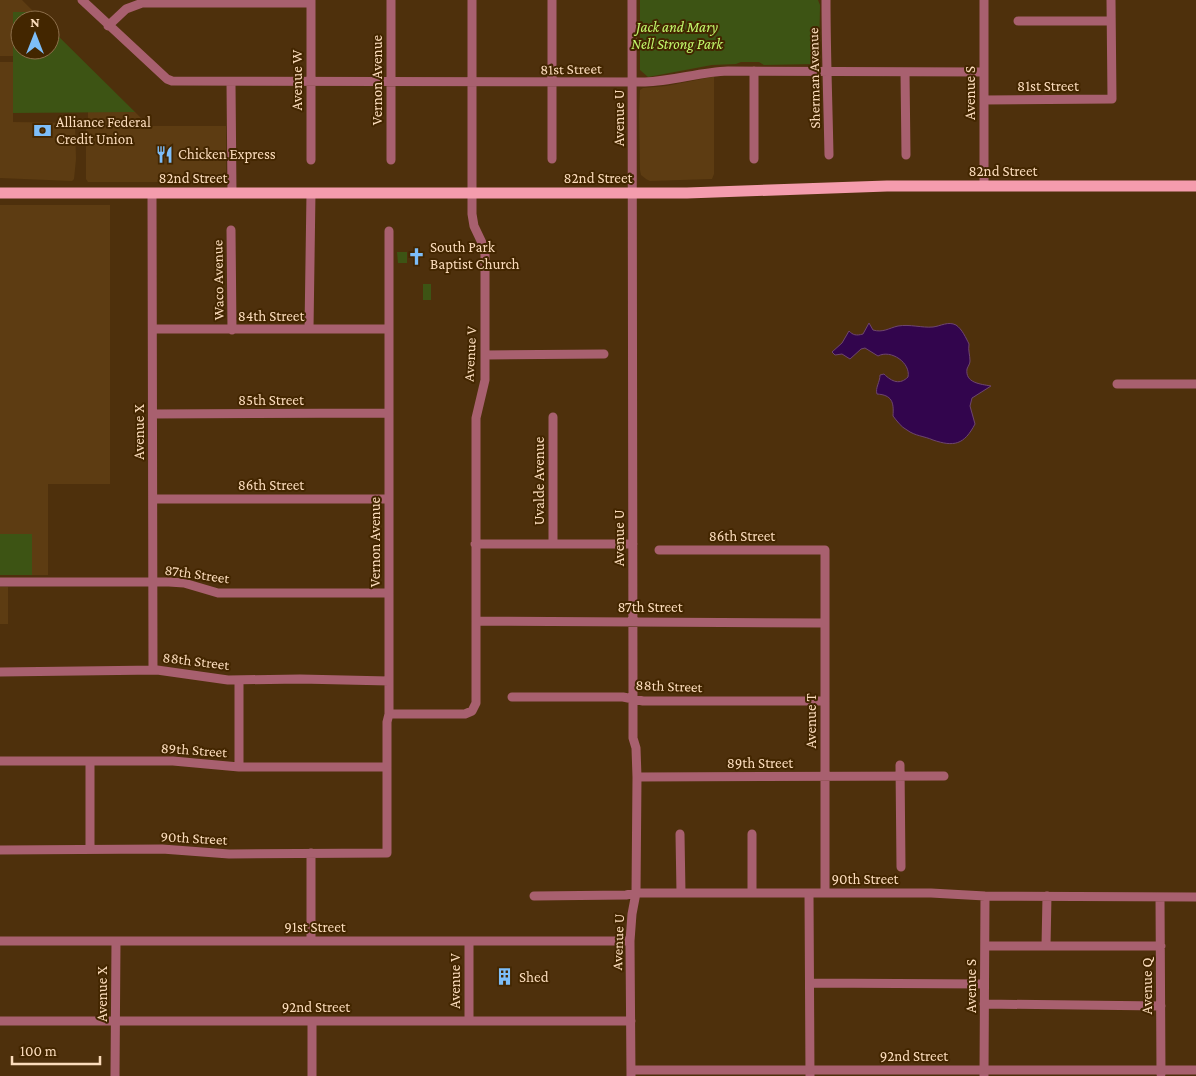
<svg xmlns="http://www.w3.org/2000/svg" width="1196" height="1076" viewBox="0 0 1196 1076" font-family="'Crimson Pro',serif">
<style>
.built{fill:#5d3c12}
.green{fill:#3d5414}
.water{fill:#32054d;stroke:#6e466e}
.lines{fill:none;stroke-linecap:round;stroke-linejoin:round}
.minor{stroke:#a8606f;stroke-width:9}
.major{stroke:#f49cad;stroke-width:11}
.labels{text-anchor:middle;dominant-baseline:central;stroke-width:4;stroke-linejoin:round;paint-order:stroke}
.park-label{font-size:15px;font-style:italic;fill:#c2f96b;stroke:#432600}
.street-label{font-size:15px;fill:#fbdcbc;stroke:#432600}
.poi-label{font-size:15px;fill:#fbdcbc;stroke:#432600;text-anchor:start}
</style>
<rect width="100%" height="100%" fill="#4e300c"/>
<!-- built -->
<path class="built" d="M0,0h22l12,12h-21v44h-13z
M0,62h13v60l62,1 1,36 -2,20 -2,2 -72,-3z
M712,77h2v97l-2,5 -62,2 -4,-2 -5,-4 -1,-5 -1,-56 1,-24 3,-2 23,-2z
M88,112h47l14,14h77v52l-5,4h-133l-2,-3v-56l2,-2z
M0,205h110v279h-62v91h-16l-1,-41h-31z
M0,587h8v37h-8z"/>
<!-- green -->
<path class="green" d="M640,0h178l2,5 -1,54 -5,5 -50,1 -5,-3h-18l-5,2 -24,1 -64,12 -8,-7z
M13,12h21l8,8h-22v30h30v-22l85,84 -122,1z
M397,252h10v11h-9z
M423,284h8v16h-8z
M0,534h32v41h-32z"/>
<!-- water -->
<path class="water" d="M869,323l4,7c10,3 16,-2 25,-4 12,-2 24,2 35,1 8,-1 15,-6 23,-2 6,4 10,13 13,19 -1,7 1,11 1,17 0,3 -2,5 -3,8 -2,14 13,15 24,17l-19,12 -2,8 5,18c-11,21 -21,23 -42,16 -9,-4 -18,-4 -26,-10 -6,-3 -10,-9 -14,-14 1,-14 -1,-21 -16,-22 -2,-6 3,-12 3,-19l4,-1c8,8 16,11 24,3 3,-14 -17,-28 -30,-21l-13,-8 -4,1 -11,10 -8,-5 -7,1 -3,-3 10,-9 7,-12c4,4 7,5 14,3z"/>
<g class="lines">
<!-- minor -->
<path class="minor" d="M82,0l85,79 5,2 473,1c28,-1 55,-10 83,-11l256,1
M311,0v160
M552,0v159
M826,0c0,52 2,103 3,155
M984,0v186
M1018,21h93
M108,26l18,-17 16,-6h169
M754,71v88
M905,72l1,83
M231,83l1,110
M984,100l128,-1 -1,-99
M391,160v-160
M152,193l1,477
M231,230l1,100
M153,329h236
M309,329l2,-136
M486,355l118,-1
M1117,384h79
M153,414l236,-1
M553,417v127
M153,499h236
M475,544h158
M659,550h166v343
M0,582h169l15,1 34,10h171
M476,621l349,2
M0,672l157,-2 71,10 72,-1 89,2
M239,680v87
M512,697h111l20,4h182
M389,714h76l7,-3 4,-8v-285l9,-38v-125l-1,-8 -10,-21 -2,-12v-214
M0,761h173l66,6h148
M900,765l1,102
M637,777l307,-1
M680,834l1,59
M752,834v59
M90,849v-88
M0,850l162,-1 67,5 158,-1v-131l2,-8v-483
M311,853v88
M809,893l1,183
M534,896l92,-1 10,-2h295l54,3 211,1
M1160,897l1,177
M0,941h630
M469,941v80
M985,946h176
M1046,946l1,-50
M810,983l174,1
M984,1004l177,2
M0,1021h631
M631,1070h565
M115,1076l1,-135
M312,1076v-55
M631,1076l-1,-135 2,-27 4,-21 1,-116 -1,-29 -3,-10v-39l-1,-699
M984,1076l1,-180"/>
<!-- major -->
<path class="major" d="M0,193h687l200,-7h309"/>
</g>
<!-- icons -->
<defs>
<symbol id="bank-bare" viewBox="-9 -9 18 18"><path d="M-6-4H6V4H-6ZM0-2.3a2.3 2.3 0 1 0 0 4.6a2.3 2.3 0 1 0 0-4.6Z" fill="#7dbef9" stroke="#432600" stroke-width="2.5" paint-order="stroke"/></symbol>
<symbol id="restaurant-bare" viewBox="-9 -9 18 18"><path d="M-5-6h1v4h1v-4h1v4h1v-4h1v5L-1.5 .5V6h-2V.5L-5-1ZM5-6V6H3V1.5H1.5Q1.5-4 5-6Z" fill="#7dbef9" stroke="#432600" stroke-width="2.5" paint-order="stroke"/></symbol>
<symbol id="church-bare" viewBox="-9 -9 18 18"><path d="M-1.2-6h2.4v3.5h3.3v2.4h-3.3V6h-2.4V-.1h-3.3v-2.4h3.3Z" fill="#7dbef9" stroke="#432600" stroke-width="2.5" paint-order="stroke"/></symbol>
<symbol id="building-bare" viewBox="-9 -9 18 18"><path d="M-4-6H4V6H1V3H-1V6H-4ZM-2.5-4.3h1.7v1.8h-1.7ZM.8-4.3h1.7v1.8H.8ZM-2.5-1h1.7V.8h-1.7ZM.8-1h1.7V.8H.8Z" fill="#7dbef9" stroke="#432600" stroke-width="2.5" paint-order="stroke"/></symbol>
</defs>
<g fill-rule="evenodd">
<use href="#bank-bare" x="30" y="118" width="25" height="25"/>
<use href="#restaurant-bare" x="152" y="142" width="25" height="25"/>
<use href="#church-bare" x="404" y="244" width="25" height="25"/>
<use href="#building-bare" x="492" y="964" width="25" height="25"/>
</g>
<g class="labels">
<!-- park labels -->
<g class="park-label">
<text x="677" y="27">Jack and Mary<tspan x="677" dy="17">Nell Strong Park</tspan></text>
</g>
<!-- street labels -->
<g class="street-label">
<text transform="translate(571 69) rotate(-1)">81st Street</text>
<text transform="translate(814 78) rotate(-91)">Sherman Avenue</text>
<text transform="translate(297 80) rotate(-90)">Avenue W</text>
<text transform="translate(377 80) rotate(-90)">Vernon Avenue</text>
<text x="1048" y="86">81st Street</text>
<text transform="translate(970 93) rotate(-90)">Avenue S</text>
<text transform="translate(619 118) rotate(-90)">Avenue U</text>
<text x="1003" y="171">82nd Street</text>
<text x="193" y="178">82nd Street</text>
<text x="598" y="178">82nd Street</text>
<text transform="translate(218 280) rotate(-91)">Waco Avenue</text>
<text x="271" y="316">84th Street</text>
<text transform="translate(470 354) rotate(-87)">Avenue V</text>
<text x="271" y="400">85th Street</text>
<text transform="translate(139 432) rotate(-90)">Avenue X</text>
<text transform="translate(539 481) rotate(-90)">Uvalde Avenue</text>
<text x="271" y="485">86th Street</text>
<text x="742" y="536">86th Street</text>
<text transform="translate(619 538) rotate(-90)">Avenue U</text>
<text transform="translate(375 542) rotate(-90)">Vernon Avenue</text>
<text transform="translate(197 574) rotate(8)">87th Street</text>
<text x="650" y="607">87th Street</text>
<text transform="translate(196 661) rotate(7)">88th Street</text>
<text transform="translate(669 686) rotate(2)">88th Street</text>
<text transform="translate(811 721) rotate(-90)">Avenue T</text>
<text transform="translate(194 750) rotate(4)">89th Street</text>
<text x="760" y="763">89th Street</text>
<text transform="translate(194 838) rotate(3)">90th Street</text>
<text x="865" y="879">90th Street</text>
<text x="315" y="927">91st Street</text>
<text transform="translate(618 942) rotate(-88)">Avenue U</text>
<text transform="translate(455 981) rotate(-90)">Avenue V</text>
<text transform="translate(971 986) rotate(-90)">Avenue S</text>
<text transform="translate(1147 986) rotate(-90)">Avenue Q</text>
<text transform="translate(102 994) rotate(-90)">Avenue X</text>
<text x="316" y="1007">92nd Street</text>
<text x="914" y="1056">92nd Street</text>
</g>
<!-- poi labels -->
<g class="poi-label">
<text x="56" y="122">Alliance Federal<tspan x="56" dy="17">Credit Union</tspan></text>
<text x="178" y="154">Chicken Express</text>
<text x="430" y="247">South Park<tspan x="430" dy="17">Baptist Church</tspan></text>
<text x="519" y="977">Shed</text>
</g>
</g>
<!-- north arrow -->
<g transform="translate(35 35)"><circle r="24" fill="#432600" stroke="#8d6f4b"/>
<path d="M0-4L9 19L0 12L-9 19Z" fill="#7dbef9"/>
<text y="-8" font-size="14" font-weight="bold" text-anchor="middle" fill="#fbdcbc">N</text>
</g>
<!-- scale -->
<path d="M12 1056v8h88v-8" fill="none" stroke="#fbdcbc" stroke-width="2.5"/>
<text x="20" y="1056" font-size="15" fill="#fbdcbc" stroke="#432600" stroke-width="4" paint-order="stroke">100 m</text>
</svg>
